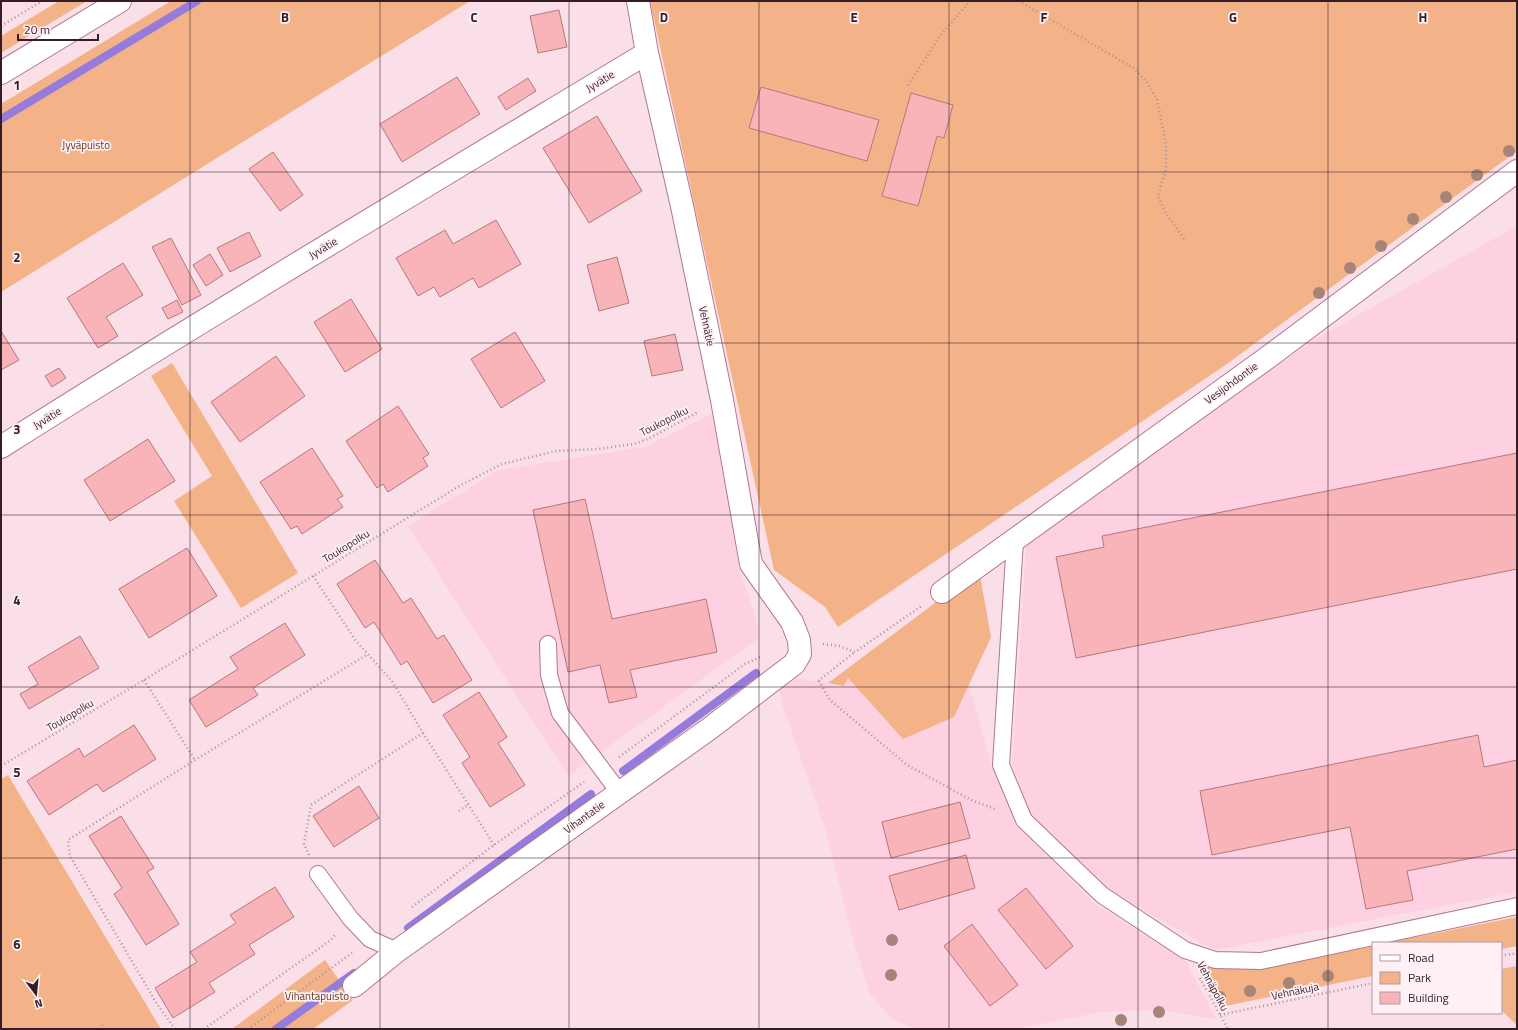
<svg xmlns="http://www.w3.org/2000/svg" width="1518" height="1030" viewBox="0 0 1518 1030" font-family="'Titillium Web',sans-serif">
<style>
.built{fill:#fdd1e1}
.green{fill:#f3b287}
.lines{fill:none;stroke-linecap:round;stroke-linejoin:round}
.stream{stroke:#947bdc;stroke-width:8}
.building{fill:#f8b4b9;stroke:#b6777c}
.lane-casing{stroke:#b2778e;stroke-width:18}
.street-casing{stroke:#b2778e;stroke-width:24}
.secondary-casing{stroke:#b2778e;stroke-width:24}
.path{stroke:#ac929b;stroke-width:2.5;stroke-dasharray:1 3;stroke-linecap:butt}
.lane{stroke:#fff;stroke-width:16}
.street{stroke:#fff;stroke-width:22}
.secondary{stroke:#fff;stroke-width:22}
.tree{fill:#a68479}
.grid{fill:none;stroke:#341d26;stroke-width:1;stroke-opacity:0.55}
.labels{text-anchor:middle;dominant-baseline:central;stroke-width:3.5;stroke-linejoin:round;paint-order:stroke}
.street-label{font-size:11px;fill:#341d26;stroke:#fef0f5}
.park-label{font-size:11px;fill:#61391e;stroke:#fef0f5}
.grid-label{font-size:13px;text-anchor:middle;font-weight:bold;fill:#341d26;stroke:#fef0f5;stroke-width:3.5;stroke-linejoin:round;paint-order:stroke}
</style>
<rect width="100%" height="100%" fill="#fadfe8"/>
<!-- built -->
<path class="built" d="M1517,226v666l-303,58 -107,-60 -75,-74 -20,-51 14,-220 289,-206z
M715,412l24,156 13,38 8,31 -192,139 -160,-250 90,-56 147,-23z
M796,678l48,8 4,-8 106,39 15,-32 23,82 24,58 78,78 92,58 30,58 -55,-9 -60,2 -85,17h-100l-23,-9 -23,-26 -17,-54 -27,-109 -44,-127 -3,-14z"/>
<!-- green -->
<path class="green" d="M59,1h28l-86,52v-17z
M171,1h299l-469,291v-188z
M650,1h867v150l-293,215 -386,261 -13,-20 -51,-37z
M172,363l126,210 -57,35 -67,-107 38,-25 -61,-100z
M979,570l12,67 -37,80 -51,22 -55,-61 -4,8 -16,-3z
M8,775l10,17 143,237h-160v-250z
M1517,917v29l-16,3v-6h-115z
M1373,946v30l-153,31 -24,-44 22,5 39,1z
M325,960l28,40 -40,29h-81z
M1517,966v59l-16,-15v-41z"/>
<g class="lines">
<!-- stream -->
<path class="stream" d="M1,119l196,-118
M623,771l133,-98
M408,928l183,-134
M276,1029l78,-56"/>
</g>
<!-- building -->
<path class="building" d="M559,10l8,37 -29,6 -8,-37z
M457,77l23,37 -78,48 -22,-38z
M528,78l8,13 -30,19 -8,-13z
M761,87l118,33 -12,41 -118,-33z
M911,93l42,12 -9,33 -7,-2 -19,70 -36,-10z
M597,116l45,75 -53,32 -46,-75z
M273,152l30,43 -23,16 -31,-42z
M496,220l25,44 -42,24 -6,-10 -33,19 -6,-10 -16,9 -22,-38 49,-28 8,14z
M249,232l12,24 -31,16 -13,-24z
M171,238l30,57 -19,10 -30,-58z
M210,254l13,21 -17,11 -13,-21z
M617,257l12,46 -30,8 -12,-46z
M123,263l20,32 -37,22 12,19 -20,12 -31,-50z
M351,299l31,50 -37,23 -31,-50z
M177,300l6,12 -15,7 -6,-11z
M1,331l18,29 -18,10z
M515,332l30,49 -44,27 -30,-49z
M675,334l8,36 -31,6 -8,-35z
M276,356l29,40 -65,46 -29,-40z
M59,368l7,10 -14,9 -7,-11z
M398,406l31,48 -6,4 5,8 -40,26 -5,-8 -6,4 -31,-47z
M148,439l27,42 -65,40 -26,-41z
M312,448l31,48 -6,3 6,8 -41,27 -5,-8 -6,3 -31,-47z
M1517,453v116l-441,89 -20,-101 48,-10 -2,-11z
M585,499l27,120 94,-20 11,53 -87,18 7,27 -28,6 -9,-38 -32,7 -35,-162z
M187,548l30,48 -68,42 -30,-49z
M375,560l28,43 8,-5 26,41 7,-4 28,45 -39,23 -26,-42 -6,4 -27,-43 -9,6 -28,-44z
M285,623l20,32 -52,33 5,7 -52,32 -17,-27 49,-31 -8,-12z
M80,636l19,32 -70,41 -9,-15 18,-10 -10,-17z
M479,692l28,45 -9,6 27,42 -35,22 -28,-44 8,-6 -27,-42z
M134,725l22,34 -53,33 -6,-8 -48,31 -22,-34 52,-33 5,9z
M1478,735l6,32 33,-7v89l-110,22 6,29 -47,9 -16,-82 -138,28 -12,-64z
M359,786l20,32 -45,29 -21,-31z
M960,802l10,36 -79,20 -9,-36z
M121,816l33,52 -7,4 32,52 -33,21 -32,-51 8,-6 -33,-52z
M966,855l9,33 -76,22 -10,-34z
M275,887l19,30 -45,28 6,9 -46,29 6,9 -42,26 -18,-30 42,-26 -7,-10 46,-29 -6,-8z
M1026,888l47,58 -27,23 -48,-59z
M972,924l46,61 -28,21 -46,-60z"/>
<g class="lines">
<defs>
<path id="lane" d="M1015,540l-14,225 23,55 78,75 83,55 30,10 46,1 256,-55
M548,644l1,31 11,38 59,79
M318,874l32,44 20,21 27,12"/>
<path id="street" d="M1,447c213,-135 430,-264 646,-394
M942,592l325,-234 250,-187
M354,986l43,-35 312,-222 85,-65 6,-10 -1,-14 -7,-18 -41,-58 -29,-164 -40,-194 -35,-153 -9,-52"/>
<path id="secondary" d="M1,73l119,-72"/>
</defs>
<!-- lane casing -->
<use href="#lane" class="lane-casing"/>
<!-- street casing -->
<use href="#street" class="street-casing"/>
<!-- secondary casing -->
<use href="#secondary" class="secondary-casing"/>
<!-- path -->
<path class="path" d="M1019,1l116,68 12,14 10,16 9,45v24l-8,28 7,16 20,28
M1,26l41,-25
M908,85l32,-49 30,-35
M313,576l43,65 36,40 31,52 71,112
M823,644l16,2 16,6 68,-47
M144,680l51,80
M818,681l37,-29
M819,681l11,19 77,65 64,35 24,9
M619,757l126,-93 15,-7
M1,766l143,-86 317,-195 41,-21 54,-13 42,-2 36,-5 14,-5 50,-27
M459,811l10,-7
M309,855l-5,-11 7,-39 112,-72
M412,907l82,-62 90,-63
M1501,956l16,-3
M1200,978l28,51
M1220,1015l153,-32
M102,1025l2,4
M175,1029l-18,-25 -87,-148 -2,-16 127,-80 173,-106
M204,1029l127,-89 4,-5
M248,1029l104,-76"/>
<!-- lane -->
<use href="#lane" class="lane"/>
<!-- street -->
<use href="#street" class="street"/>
<!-- secondary -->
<use href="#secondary" class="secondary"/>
</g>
<!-- trees -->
<g class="tree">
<circle cx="1509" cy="151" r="6"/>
<circle cx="1477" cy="175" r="6"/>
<circle cx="1446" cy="197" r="6"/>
<circle cx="1413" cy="219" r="6"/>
<circle cx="1381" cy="246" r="6"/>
<circle cx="1350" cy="268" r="6"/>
<circle cx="1319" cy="293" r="6"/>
<circle cx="892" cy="940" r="6"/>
<circle cx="891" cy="975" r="6"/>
<circle cx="1328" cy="976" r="6"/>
<circle cx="1289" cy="983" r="6"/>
<circle cx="1250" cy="991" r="6"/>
<circle cx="1220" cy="997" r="6"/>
<circle cx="1159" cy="1012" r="6"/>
<circle cx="1121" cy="1020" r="6"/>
</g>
<!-- grid -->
<path class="grid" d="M190,1v1028M380,1v1028M569,1v1028M759,1v1028M949,1v1028M1138,1v1028M1328,1v1028M1,172h1516M1,343h1516M1,515h1516M1,687h1516M1,858h1516"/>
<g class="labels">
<!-- street labels -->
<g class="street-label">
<text transform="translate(600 81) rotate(-31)">Jyvätie</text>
<text transform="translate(323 248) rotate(-31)">Jyvätie</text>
<text transform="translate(707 326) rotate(78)">Vehnätie</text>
<text transform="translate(1231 383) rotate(-36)">Vesijohdontie</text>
<text transform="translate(47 418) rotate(-32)">Jyvätie</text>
<text transform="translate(664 421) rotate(-27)">Toukopolku</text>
<text transform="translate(346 546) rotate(-32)">Toukopolku</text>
<text transform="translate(70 715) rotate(-31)">Toukopolku</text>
<text transform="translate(584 817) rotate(-36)">Vihantatie</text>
<text transform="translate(1213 986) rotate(62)">Vehnäpolku</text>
<text transform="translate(1295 991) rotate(-12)">Vehnäkuja</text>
</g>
<!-- park labels -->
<g class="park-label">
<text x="86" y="145">Jyväpuisto</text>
<text x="317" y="996">Vihantapuisto</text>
</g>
</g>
<g class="grid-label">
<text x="285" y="22">B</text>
<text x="474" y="22">C</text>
<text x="664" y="22">D</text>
<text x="854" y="22">E</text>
<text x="1044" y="22">F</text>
<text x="1233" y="22">G</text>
<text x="1423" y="22">H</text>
<text x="17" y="90">1</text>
<text x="17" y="262">2</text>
<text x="17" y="434">3</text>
<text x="17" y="605">4</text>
<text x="17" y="777">5</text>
<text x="17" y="949">6</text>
</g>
<!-- border -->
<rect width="1518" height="1030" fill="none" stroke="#341d26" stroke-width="4"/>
<!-- legend -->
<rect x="1372" y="942" width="130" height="72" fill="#fef0f5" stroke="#ad9ca2"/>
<rect x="1380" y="955" width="20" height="6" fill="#ffffff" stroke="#ad9ca2"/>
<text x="1408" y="962" font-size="12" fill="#341d26">Road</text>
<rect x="1380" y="972" width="20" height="12" fill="#f3b287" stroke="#ad9ca2"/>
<text x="1408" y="982" font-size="12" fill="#341d26">Park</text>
<rect x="1380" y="992" width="20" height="12" fill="#f8b4b9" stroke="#ad9ca2"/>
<text x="1408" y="1002" font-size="12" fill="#341d26">Building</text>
<!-- north arrow -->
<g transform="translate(36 994) rotate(164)" stroke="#fef0f5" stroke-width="3" paint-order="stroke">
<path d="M0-3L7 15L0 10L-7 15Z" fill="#341d26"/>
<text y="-6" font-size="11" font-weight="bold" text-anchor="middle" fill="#341d26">N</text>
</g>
<!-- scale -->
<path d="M18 34v6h80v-6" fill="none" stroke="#341d26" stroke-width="2"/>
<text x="24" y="34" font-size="12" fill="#341d26" stroke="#fef0f5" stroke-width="3" paint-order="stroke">20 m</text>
</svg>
